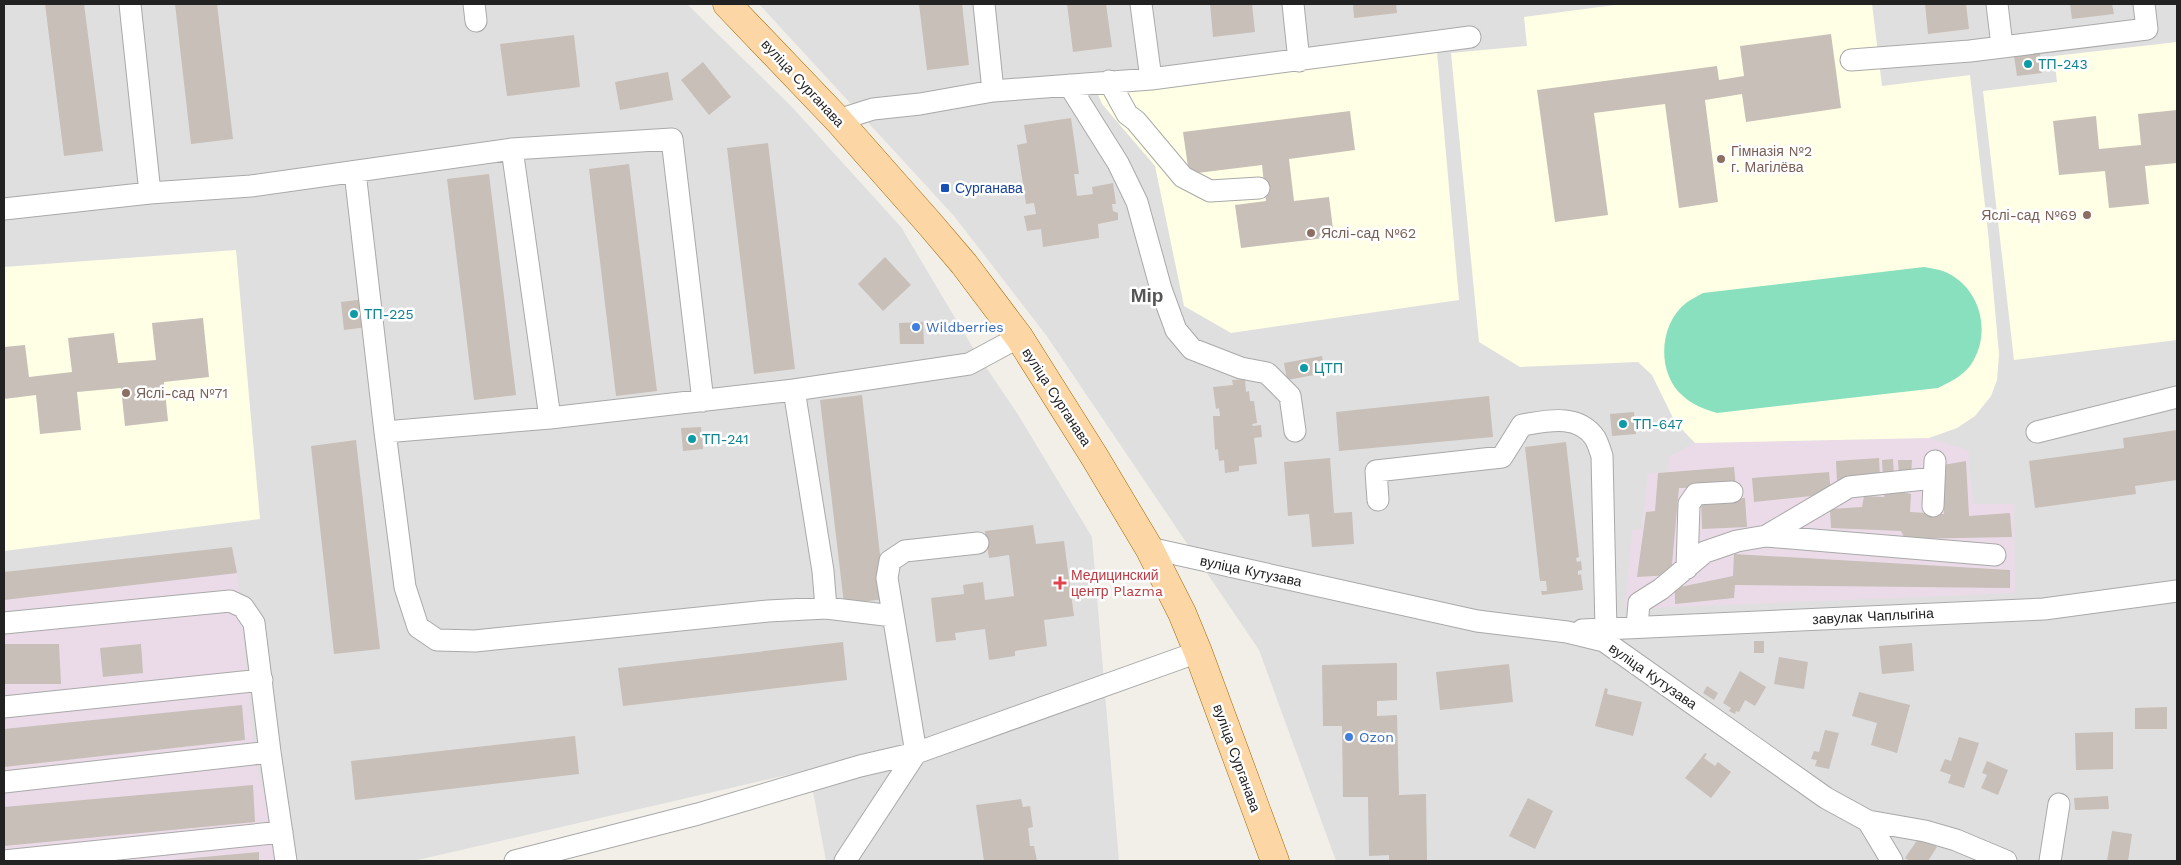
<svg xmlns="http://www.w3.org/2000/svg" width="2181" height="865" viewBox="0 0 2181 865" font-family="'Work Sans',sans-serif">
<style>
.residential{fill:#e0dfdf}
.industrial{fill:#ebdbe8}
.education{fill:#ffffe5}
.pitch{fill:#88e0be}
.building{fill:#c7bfb8}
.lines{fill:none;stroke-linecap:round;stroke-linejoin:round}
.minor-casing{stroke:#a9a9a9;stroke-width:23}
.major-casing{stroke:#a06b00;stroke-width:29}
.minor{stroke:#fff;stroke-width:21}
.major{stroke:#fcd6a4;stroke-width:28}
.culture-dot{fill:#0f9aa8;stroke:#fff;stroke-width:2}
.education-dot{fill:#8d6e63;stroke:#fff;stroke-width:2}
.transit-dot{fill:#1a4fb4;stroke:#fff;stroke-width:2}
.shop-dot{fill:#3f7fe0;stroke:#fff;stroke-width:2}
.health-dot{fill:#e0444e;stroke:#fff;stroke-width:2}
.labels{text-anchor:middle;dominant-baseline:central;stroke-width:5;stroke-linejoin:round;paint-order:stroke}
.culture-label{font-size:14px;fill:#0d838f;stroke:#fff;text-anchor:start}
.street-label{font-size:14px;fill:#222;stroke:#fff}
.education-label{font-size:14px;fill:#785e54;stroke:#fff;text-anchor:start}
.transit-label{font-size:14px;fill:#164399;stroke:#fff;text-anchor:start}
.shop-label{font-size:14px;fill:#366cbe;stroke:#fff;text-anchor:start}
.health-label{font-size:14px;fill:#be3a42;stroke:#fff;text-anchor:start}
.district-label{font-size:19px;font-weight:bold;fill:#555;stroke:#fff}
</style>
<rect width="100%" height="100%" fill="#f2efe9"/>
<!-- residential -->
<path class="residential" d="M4,4h683l105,103 109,120 72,121 44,65 75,124 27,324h-293l-17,-91 -396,91h-409z
M759,4h1418v857h-841l-77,-211 -213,-315 -92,-119z"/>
<!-- industrial -->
<path class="industrial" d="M1929,438l39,12 5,54h41l1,89 -390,16 7,-79 10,-1 6,-56 20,-1 1,-15 26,-14z
M233,551l4,22 18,187 27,101h-278v-288z"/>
<!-- education -->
<path class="education" d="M1622,4h250l10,82 88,-11 18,157 11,122 -2,26 -6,16 -16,20 -18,12 -28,10 -234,5 -20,-21 -23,-47 -14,-13 -118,5 -41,-25 -28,-289 76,-7 -3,-29z
M2177,42v298l-163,20 -31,-269 74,-9 -3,-26z
M1437,52l22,248 -228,33 -47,-27 -29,-140 -53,-62 -5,-12z
M236,250l24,269 -256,32v-284z"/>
<!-- pitch -->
<path class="pitch" d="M1924,267c6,1 13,2 19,4 38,15 50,63 27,95 -9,11 -20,16 -32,22l-221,25c-13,-4 -24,-8 -34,-17 -27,-23 -24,-72 3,-93 5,-4 12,-7 17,-10z"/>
<!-- building -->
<path class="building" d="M45,4h39l19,147 -39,5z
M175,4h42l16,135 -42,5z
M919,4h43l7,61 -42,5z
M1067,4h39l6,43 -39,5z
M1210,4h42l3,28 -42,5z
M1353,4h43l1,9 -43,5z
M1925,4h41l3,25 -41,5z
M2070,4h42l2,10 -42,5z
M1831,34l10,74 -95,14 -4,-28 -37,6 13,102 -39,6 -14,-104 -71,9 14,102 -53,7 -18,-132 180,-24 2,14 25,-4 -4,-30z
M574,35l6,52 -73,9 -7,-52z
M2040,52l2,21 -25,3 -3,-20z
M703,62l28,35 -22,18 -28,-35z
M668,72l5,28 -53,10 -5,-28z
M2177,110v53l-32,3 4,38 -40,4 -4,-37 -46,4 -6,-54 43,-5 3,33 42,-4 -3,-31z
M1350,111l5,39 -66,9 5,42 35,-4 5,40 -93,11 -6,-43 31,-4 -4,-36 -73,9 -6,-42z
M1071,118l8,56h-5l3,22 16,-2 -1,-7 21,-4 3,21h-4l1,7 5,2v7l-20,4 1,14 -56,9 -2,-18 -14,2 -3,-15 12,-2 -2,-11 -8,1 -9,-59 10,-2 -3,-18z
M768,143l27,226 -41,5 -27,-226z
M629,164l28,227 -41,5 -27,-227z
M489,174l27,221 -42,5 -27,-221z
M885,257l26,28 -28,26 -25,-27z
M365,299l3,28 -24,3 -3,-28z
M203,318l6,59 -45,5 4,39 -43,5 -4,-38 -44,4 4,38 -41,4 -4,-39 -32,4v-52l21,-2 4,32 43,-5 -4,-34 46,-5 4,30 38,-3 -4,-37z
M923,322l1,22h-24l-1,-21z
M1322,356l3,17 -38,7 -3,-17z
M1245,379l1,13 3,-1 1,10h4l3,22 -5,1 1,2 8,-1 1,12 -8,1 3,26 -18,2v5l-14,2 -1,-13 -5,1 -1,-12 -3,1 -2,-34h7l-1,-8 -3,1 -3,-22 20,-2 -1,-5z
M862,395l23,204 -41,5 -24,-204z
M1489,396l4,41 -154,14 -3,-39z
M1634,412l2,22 -24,2 -2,-22z
M701,427l2,22 -20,2 -2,-23z
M2177,430v50l-42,6 1,8 -101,14 -6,-47 95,-13 -1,-10z
M356,440l24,209 -46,5 -23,-208z
M1566,442l13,115 -3,1 1,4 4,-1 1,9 -4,1v4l3,-1 2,16 -41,5 -1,-4h6l-1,-10h-6l-15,-134z
M1330,458l4,55 18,-1 2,32 -42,3 -3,-33 -21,2 -4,-54z
M1879,458l1,20 -43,4 -1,-21z
M1893,459l1,18 -11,2 -1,-19z
M1898,460h14l-1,15 -12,1z
M1966,461l3,55 41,-3 2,24 -107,2 -4,-8 -70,-3 -1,-19 32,-2 2,-11 20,1 2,-9 25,6 -1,18 34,2 -1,-49z
M1734,467l2,20 -57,1 -8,87 -34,2 9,-65 9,-1 3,-38z
M1829,472l2,22 -77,8 -2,-24z
M1745,498l2,29 -45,2 -1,-30z
M1033,525l3,19 28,-3 10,75 -30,4 3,26 -32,5v5l-26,4 -4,-31 -30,4 1,7 -20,2 -5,-44 33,-4 -1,-9 20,-3 2,18 29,-4 -5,-41 -20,3 -4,-27z
M232,547l5,26 -233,27v-28z
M1734,554l276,16v18l-275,-3 -1,13 -59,6v-16l58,-12z
M1754,641h10v12h-10z
M843,642l4,38 -224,26 -5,-38z
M1912,643l2,28 -32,3 -3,-28z
M4,644h55l2,40h-57z
M141,644l2,29 -40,4 -3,-29z
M1779,657l29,5 -4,27 -30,-5z
M1397,663v37l-20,1v15l20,-1 2,80 27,-1 1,67h-38v-6l-20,1 -1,-59h-25l-1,-71h-19l-1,-61z
M1509,664l4,38 -73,8 -4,-38z
M1740,671l26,16 -11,19 -10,-6 -6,12 -3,-1 -1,3 -6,-3 2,-3 -8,-5z
M1707,686l11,7 -4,7 -11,-7z
M1605,688l3,1 -1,5 35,8 -9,34 -38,-10z
M1859,692l51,13 -13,48 -26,-8 6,-22 -25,-7z
M242,705l3,35 -241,27v-38z
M2167,707v22h-32v-21z
M1825,730l14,3 -10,36 -14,-3 2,-6 -6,-1 3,-8 5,1z
M2113,732v37l-37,1 -1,-37z
M575,736l4,38 -224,26 -4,-39z
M1959,737l20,6 -15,45 -16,-5 3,-8 -11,-4 5,-12 6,2z
M1705,753l2,1 -3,4 11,8 3,-4 13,10 -20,26 -26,-20z
M1987,761l21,9 -10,25 -17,-7 6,-13 -5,-2z
M253,785l2,37 -251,24v-39z
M2108,796l1,13 -34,1 -1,-12z
M1528,798l25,13 -18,38 -26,-13z
M1021,799l2,8 7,-1 3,21 -5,1 2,18h4l3,15h-53l-8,-56z
M2112,831l20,3 -4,27h-21z
M1920,836l17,11 -9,14h-18l-5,-3z
M259,852v9h-88v-1z"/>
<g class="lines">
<defs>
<path id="minor" d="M130,4l20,189
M474,4l2,17
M984,4l9,87
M1141,4l10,75
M1293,4l6,57
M1997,4l5,42
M1851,60l119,-9 177,-22 -3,-25
M1109,81l18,33 9,7 47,56 27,14 49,-3
M1069,85l49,78 19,39 24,87 15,41 16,19 49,19 26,5 23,23 5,35
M838,120l35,-11 47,-5 73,-13 158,-12 319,-42
M512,149l38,269
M355,172l30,260 165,-14 244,-28 175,-26 50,-27
M4,209l146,-16 101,-7 261,-37 160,-10 31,262
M385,432l20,155 13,40 19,13 38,1 293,-30 58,-3 -3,-37 -29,-181
M2037,432l140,-35
M1378,500l-2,-29 126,-14 20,-32c25,-4 56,-12 73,13 3,5 5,12 7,18l4,173
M1933,506l2,-45
M1766,536l83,-49 85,-9
M1149,548l328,73 90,11 37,9 222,157 42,23 57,10 31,9 50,21
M1687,568l2,-64 7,-10 36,-2
M826,608l67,8
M4,623l226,-22 13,6 11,16 16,129 16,109
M1637,627l2,-24 22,-14 44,-37 32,-11 29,-5 229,19
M1582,630l462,-21 133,-18
M4,707l258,-27
M4,782l266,-30
M1868,821l24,40
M4,861l278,-29
M515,861l183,-47 162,-48 56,-13 282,-101
M845,861l71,-108 -29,-175 3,-17 15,-10 73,-8
M2050,861l9,-57"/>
<path id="major" d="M727,4l111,116 91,103 35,41 55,73 75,119 55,92 33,65 16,39 77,209"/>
</defs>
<!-- minor casing -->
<use href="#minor" class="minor-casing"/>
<!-- major casing -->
<use href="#major" class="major-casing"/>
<!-- minor -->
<use href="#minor" class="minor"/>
<!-- major -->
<use href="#major" class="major"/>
</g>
<!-- markers -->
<g class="culture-dot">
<circle cx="2028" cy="64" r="5"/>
<circle cx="354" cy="314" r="5"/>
<circle cx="1304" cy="368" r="5"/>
<circle cx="1623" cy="424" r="5"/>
<circle cx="692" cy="439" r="5"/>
</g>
<g class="education-dot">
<circle cx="1721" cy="159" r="5"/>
<circle cx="2087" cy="215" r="5"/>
<circle cx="1311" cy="233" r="5"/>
<circle cx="126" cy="393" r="5"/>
</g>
<rect class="transit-dot" x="940" y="183" width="10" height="10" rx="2.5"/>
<g class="shop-dot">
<circle cx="916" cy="327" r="5"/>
<circle cx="1349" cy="737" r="5"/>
</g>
<path class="health-dot" d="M1057.5 575.5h5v5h5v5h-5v5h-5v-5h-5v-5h5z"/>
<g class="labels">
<!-- culture labels -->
<g class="culture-label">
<text x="2038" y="64">ТП-243</text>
<text x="364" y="314">ТП-225</text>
<text x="1314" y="368">ЦТП</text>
<text x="1633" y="424">ТП-647</text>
<text x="702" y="439">ТП-241</text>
</g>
<!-- street labels -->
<g class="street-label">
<text transform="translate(803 83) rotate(47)">вуліца Сурганава</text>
<text transform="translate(1057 397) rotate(57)">вуліца Сурганава</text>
<text transform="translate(1251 571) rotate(12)">вуліца Кутузава</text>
<text transform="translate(1873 616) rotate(-3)">завулак Чаплыгіна</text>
<text transform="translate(1653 676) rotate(35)">вуліца Кутузава</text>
<text transform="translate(1237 758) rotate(70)">вуліца Сурганава</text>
</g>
<!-- education labels -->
<g class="education-label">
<text x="1731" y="151">Гімназія №2<tspan x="1731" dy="16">г. Магілёва</tspan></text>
<text x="2077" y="215" text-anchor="end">Яслі-сад №69</text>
<text x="1321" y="233">Яслі-сад №62</text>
<text x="136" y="393">Яслі-сад №71</text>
</g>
<!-- transit labels -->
<g class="transit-label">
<text x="955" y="188">Сурганава</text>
</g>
<!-- shop labels -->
<g class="shop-label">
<text x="926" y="327">Wildberries</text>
<text x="1359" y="737">Ozon</text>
</g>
<!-- health labels -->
<g class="health-label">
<text x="1071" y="575">Медицинский<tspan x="1071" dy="16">центр Plazma</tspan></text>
</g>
<!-- district labels -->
<g class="district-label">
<text x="1147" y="295">Мір</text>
</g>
</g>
<!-- border -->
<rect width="2181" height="865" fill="none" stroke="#222222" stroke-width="10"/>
</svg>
